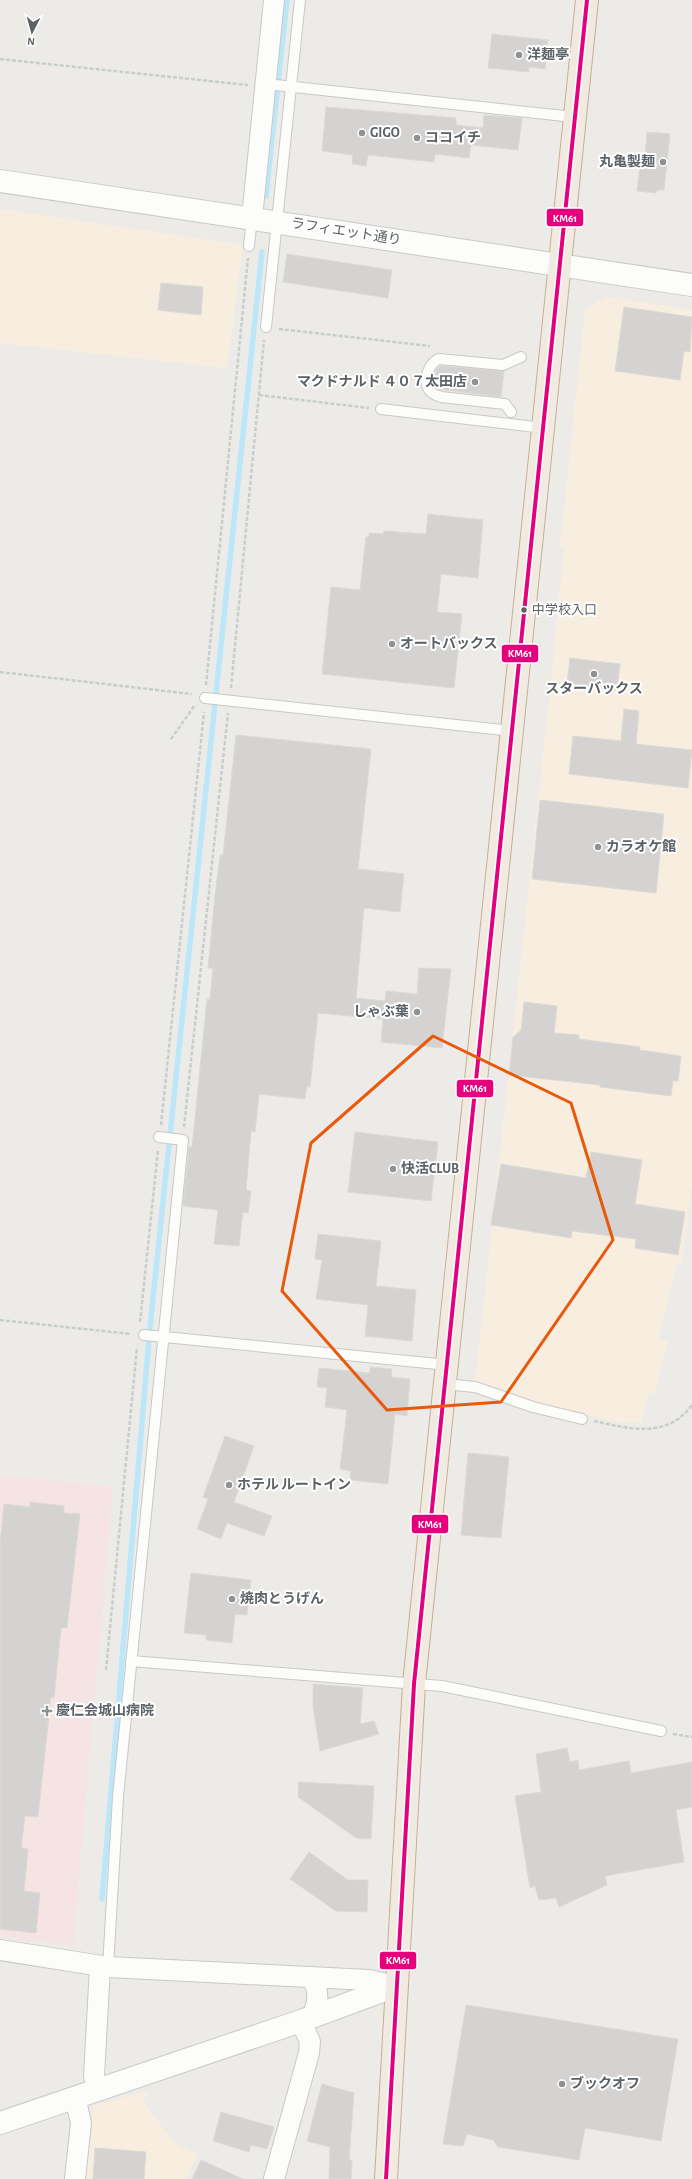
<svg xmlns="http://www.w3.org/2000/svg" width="692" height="2179" viewBox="0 0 692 2179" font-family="'Alegreya Sans','Noto Sans JP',sans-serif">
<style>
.commercial{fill:#f7eee0}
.medical{fill:#f6e4e4}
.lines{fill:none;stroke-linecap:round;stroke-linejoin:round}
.stream{stroke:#bbe7f8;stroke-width:5.5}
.building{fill:#d5d3d1;stroke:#dcdad6}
.lane-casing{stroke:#c8c8c7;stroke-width:12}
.street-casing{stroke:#c8c8c7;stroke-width:22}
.secondary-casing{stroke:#c9cac9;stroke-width:24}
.highway-casing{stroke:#c5af93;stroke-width:24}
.path{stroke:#c7cec9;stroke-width:2.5;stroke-dasharray:4 2;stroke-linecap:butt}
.lane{stroke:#fcfcfb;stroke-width:10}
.street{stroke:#fcfcfb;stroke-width:20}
.secondary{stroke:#fcfcfb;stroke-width:22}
.highway{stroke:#f0eae1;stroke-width:22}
.bus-1-casing{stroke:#fff;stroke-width:7}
.bus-1{stroke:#e5007d;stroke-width:4}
.marked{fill:none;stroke:#e8590c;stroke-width:3;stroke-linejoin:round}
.poi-dot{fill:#8f9293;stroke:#fff;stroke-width:1.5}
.bus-dot{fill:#5c6266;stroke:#fff;stroke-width:1.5}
.labels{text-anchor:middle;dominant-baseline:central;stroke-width:4;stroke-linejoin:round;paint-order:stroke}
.bus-label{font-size:13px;fill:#5c6266;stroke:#fff;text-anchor:start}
.poi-label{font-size:14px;font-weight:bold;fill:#5c6266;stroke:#fff;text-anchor:start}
.street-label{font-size:14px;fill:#5c6266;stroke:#fff}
.line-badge{stroke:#fff;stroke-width:1.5}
.badge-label{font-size:11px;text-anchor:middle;font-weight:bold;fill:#fff}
</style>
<rect width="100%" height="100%" fill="#edebe7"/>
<!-- commercial -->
<path class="commercial" d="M0,209l243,36 -16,123 -227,-25z
M606,297l86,13v875l-10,78h-5l-18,75 9,3 -13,53 -6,-2 -8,30 -22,1 -80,-20 -64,-20 74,-683 15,-152 -4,-1 25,-237z
M144,2091l4,5 -5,5 31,42 24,11 -12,25h-102l9,-73z"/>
<!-- medical -->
<path class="medical" d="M0,1475l113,12 -40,459 -73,-10z"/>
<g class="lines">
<!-- stream -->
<path class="stream" d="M266,196l21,-196
M102,1899l48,-572 112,-1075"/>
</g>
<!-- building -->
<path class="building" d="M492,34l56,6 -3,29 -16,-2v5l-41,-4z
M326,107l130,11v7l27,3 1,-13 38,3 -4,32 -47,-5 -2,13 -34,-4 -1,8 -66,-7 -2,11 -14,-2 1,-9 -31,-4z
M647,132l23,2 -6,56h-7l-1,3 -19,-2 4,-34h4z
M287,254l105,16 -4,28 -105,-16z
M161,283l42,4 -2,28 -43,-5z
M624,307l68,10 -2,35 -6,-1 -4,29 -65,-9z
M440,366l64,5 -3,26 -63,-8 -4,-3 2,-16z
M428,514l55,6 -5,58 -37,-4 -4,38 25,2 -8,74 -132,-14 9,-87 29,3 6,-53h3v-4l14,1 1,-3 42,3z
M570,658l50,6 -3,26 -50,-6z
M624,709l15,2 -3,33 56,6 -4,38 -119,-14 4,-38 48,5z
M236,735l135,14 -13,120 46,5 -4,38 -36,-4 -8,90 29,3 1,-10 31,3 2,-26 32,1 -9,79 -61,-6 2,-23 -65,-6 -8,74 -3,-1 -2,13 -46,-5 -4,38 -4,-1 -5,59 5,1 -3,22 -5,-1 -4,34 -25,-2 4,-34 -35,-4 6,-59h3l15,-148 3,1 3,-32h-5l7,-72 5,-41h3z
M540,800l124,14 -8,79 -124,-14z
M524,1002l33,4 -3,27 25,2v4l61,8v3l41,6 -3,25h-5l-2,15 -71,-9v-2l-91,-10 4,-38 8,-7z
M355,1132l83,10 -7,59 -83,-9z
M591,1152l51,8 -7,44 50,8 -7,43 -43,-7 1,-9 -64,-8 -1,7 -80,-13 10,-61 85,14z
M318,1234l63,7 -5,45 40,4 -4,51 -47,-5 3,-31 -52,-6 6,-39 -7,-1z
M370,1367l22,2 -1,8 19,2 -3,37 -12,-2 -7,70 -38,-4 1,-9 -11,-2 7,-59 -22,-3 2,-19 -10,-1 2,-19 51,5z
M225,1436l29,10 -20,56 38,14 -8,20 -37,-13 -6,16 -24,-10 11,-30 -5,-2z
M468,1453l41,4 -8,81 -40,-3z
M30,1502l34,4v7l16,1 -13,114h-6l-7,70 -3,-1 -13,120 -13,-1 -4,32 7,1 -4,42 16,2 -4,40 -36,-4v-385l4,-40 26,3z
M191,1573l60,7 -4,35 -12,-1 -3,29 -26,-3v-5l-22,-2z
M313,1684l50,4 -3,36 14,-3 5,13 -59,17 -7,-45z
M567,1748l3,14 8,-2 1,10 50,-9 2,12 61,-11v45l-16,3 8,52 -79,14 2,9 -48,22 -3,-9 -17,2 -4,-14 -5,2 -15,-92 26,-4 -5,-38z
M299,1782l75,4 -3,53 -15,-1 -58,-41z
M309,1852l39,28h20l-1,32 -31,-1 -46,-32z
M466,2005l212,34 -17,102 -76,-13 -6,32 -81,-13 -5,-7 -26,-6 -4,12 -20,-2z
M322,2084l32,9 -5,67h3l-1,19h-22l1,-32 -23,-6z
M221,2112l53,15 -7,22 -16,-4 -2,7 -36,-11z
M95,2148l51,4 -2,27h-51z
M201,2160l42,19h-51z"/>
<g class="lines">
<defs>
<path id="lane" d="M266,84l308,33
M249,246l3,-28
M266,327l34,-327
M381,409l163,19
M511,412l-6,-8 -64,-7c-5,-2 -11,-4 -13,-9 -5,-10 2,-26 11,-29l64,6 18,-8
M205,698l307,33
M144,1335l304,30
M445,1384l30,3 58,20 49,12
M131,1661l311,25 219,45
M108,1967l10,-170 65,-657 -24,-3"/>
<path id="street" d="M252,218l22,-218
M0,1950l108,17 261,13 27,6
M311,1977c9,14 8,26 0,41
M98,2090l-4,-14 6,-109
M75,2179l6,-56 -6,-26
M274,2179l35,-126 1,-11 -9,-21"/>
<path id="secondary" d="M0,181l692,104
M0,2123l301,-102 95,-35"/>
<path id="highway" d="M386,2179l28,-495 173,-1684"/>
</defs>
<!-- lane casing -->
<use href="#lane" class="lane-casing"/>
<!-- street casing -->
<use href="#street" class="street-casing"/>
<!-- secondary casing -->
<use href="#secondary" class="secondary-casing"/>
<!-- highway casing -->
<use href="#highway" class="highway-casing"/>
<!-- path -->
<path class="path" d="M0,59l248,26
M279,329l151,17
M259,395l110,13
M0,672l192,22
M206,685l42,-427
M231,688l33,-348
M171,739l24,-34
M161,1125l43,-413
M184,1127l44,-414
M0,1320l131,14
M140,1322l18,-172
M594,1421c36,8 73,18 98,-16
M106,1670l31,-323
M673,1734l19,3"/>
<!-- lane -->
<use href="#lane" class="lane"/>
<!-- street -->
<use href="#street" class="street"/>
<!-- secondary -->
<use href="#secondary" class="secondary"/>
<!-- highway -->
<use href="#highway" class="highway"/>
<defs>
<path id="bus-1" d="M386,2179l28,-495 173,-1684"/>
</defs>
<!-- bus-1 casing -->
<use href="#bus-1" class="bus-1-casing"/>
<!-- bus-1 -->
<use href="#bus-1" class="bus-1"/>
</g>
<!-- marked area -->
<path class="marked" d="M433,1036l138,67 42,137 -112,162 -114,8 -105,-119 29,-148z"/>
<!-- markers -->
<g class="poi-dot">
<circle cx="519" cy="55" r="4"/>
<circle cx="362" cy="133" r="4"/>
<circle cx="417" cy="138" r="4"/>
<circle cx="663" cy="162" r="4"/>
<circle cx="475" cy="382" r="4"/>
<circle cx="392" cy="644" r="4"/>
<circle cx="594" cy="674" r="4"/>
<circle cx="598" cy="847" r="4"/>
<circle cx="417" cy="1012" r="4"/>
<circle cx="393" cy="1169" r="4"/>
<circle cx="229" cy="1485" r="4"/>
<circle cx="232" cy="1599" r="4"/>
<path d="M45 1705h4v4h4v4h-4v4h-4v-4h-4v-4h4z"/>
<circle cx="562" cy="2084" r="4"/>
</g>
<circle class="bus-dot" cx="524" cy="610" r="3.5"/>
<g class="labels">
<!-- bus labels -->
<g class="bus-label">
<text x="532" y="610">中学校入口</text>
</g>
<!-- poi labels -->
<g class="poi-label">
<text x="527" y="55">洋麺亭</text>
<text x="370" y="133">GIGO</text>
<text x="425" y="138">ココイチ</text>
<text x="655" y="162" text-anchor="end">丸亀製麺</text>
<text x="467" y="382" text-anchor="end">マクドナルド ４０７太田店</text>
<text x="400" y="644">オートバックス</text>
<text x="594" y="689" text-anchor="middle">スターバックス</text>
<text x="606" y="847">カラオケ館</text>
<text x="409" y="1012" text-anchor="end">しゃぶ葉</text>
<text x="401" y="1169">快活CLUB</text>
<text x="237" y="1485">ホテル ルートイン</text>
<text x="240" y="1599">焼肉とうげん</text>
<text x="56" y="1711">慶仁会城山病院</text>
<text x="570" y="2084">ブックオフ</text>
</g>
<!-- street labels -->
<g class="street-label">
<text transform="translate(346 232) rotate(9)">ラフィエット通り</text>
</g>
</g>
<g class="line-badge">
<rect x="546" y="208" width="38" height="19" rx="4" fill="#e5007d"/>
<rect x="501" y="644" width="38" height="19" rx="4" fill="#e5007d"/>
<rect x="456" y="1079" width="38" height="19" rx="4" fill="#e5007d"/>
<rect x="411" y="1514" width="38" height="20" rx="4" fill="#e5007d"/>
<rect x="379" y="1951" width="38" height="19" rx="4" fill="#e5007d"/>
</g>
<g class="badge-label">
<text x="565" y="222">KM61</text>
<text x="520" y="657">KM61</text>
<text x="475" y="1092">KM61</text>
<text x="430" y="1528">KM61</text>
<text x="398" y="1964">KM61</text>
</g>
<!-- north arrow -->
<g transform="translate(32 32) rotate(186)" stroke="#ffffff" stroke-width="3" paint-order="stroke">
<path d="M0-3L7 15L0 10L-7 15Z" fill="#5c6266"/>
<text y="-6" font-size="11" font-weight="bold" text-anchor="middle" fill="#5c6266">N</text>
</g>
</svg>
